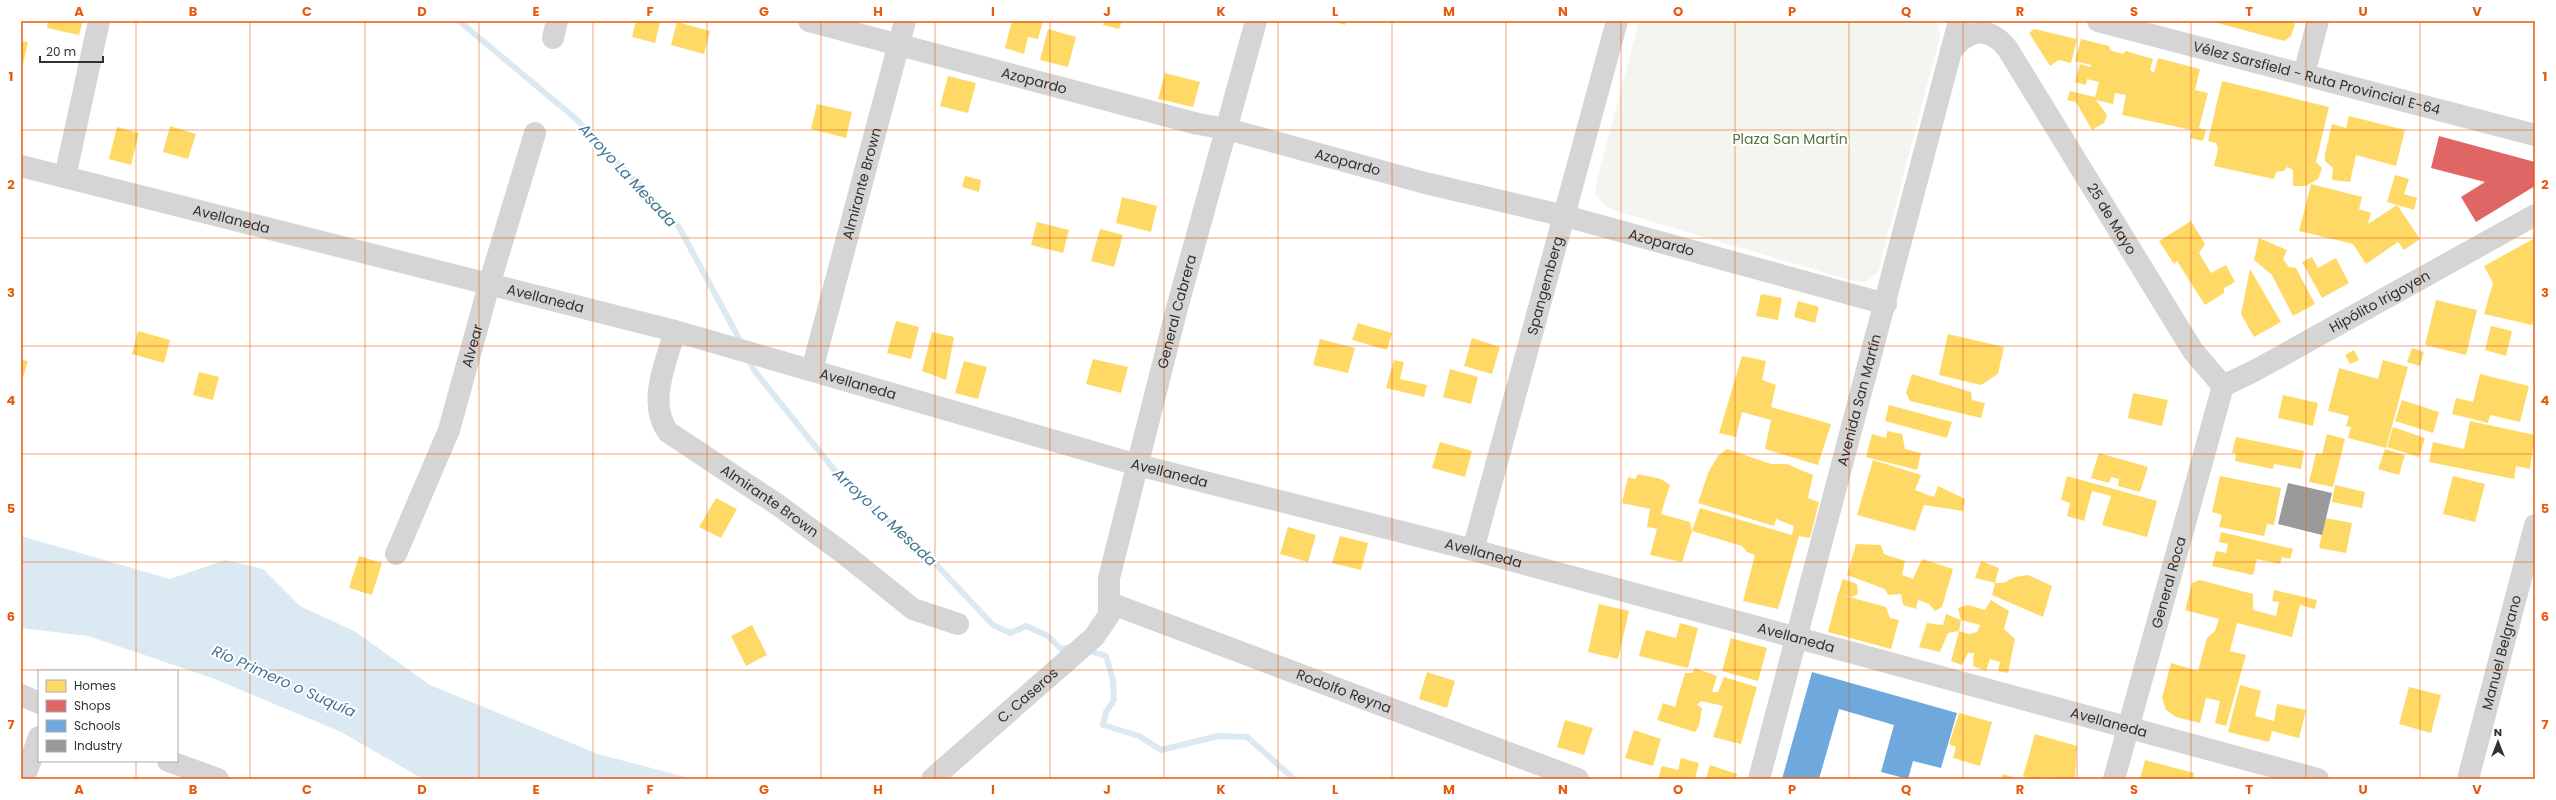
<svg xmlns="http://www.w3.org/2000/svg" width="2556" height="800" viewBox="0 0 2556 800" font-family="Poppins,sans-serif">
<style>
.green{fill:#f2f6ee}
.water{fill:#dbeaf2}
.homes{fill:#ffd966}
.shops{fill:#e06666}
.schools{fill:#6fa8dc}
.industry{fill:#999}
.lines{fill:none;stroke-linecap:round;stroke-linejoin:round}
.stream{stroke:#dbeaf2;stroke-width:6}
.minor{stroke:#d5d5d5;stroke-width:22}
.grid{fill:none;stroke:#e8590c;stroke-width:1;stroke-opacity:0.55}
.labels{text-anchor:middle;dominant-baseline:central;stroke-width:4;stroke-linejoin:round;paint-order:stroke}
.street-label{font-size:14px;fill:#313131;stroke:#fff}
.park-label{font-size:14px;fill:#566d3e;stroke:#fff}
.water-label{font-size:15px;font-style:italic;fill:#3e7594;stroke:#fff}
.neatline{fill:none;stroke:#e8590c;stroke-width:1.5}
.grid-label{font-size:13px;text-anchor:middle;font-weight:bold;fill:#e8590c}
</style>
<rect width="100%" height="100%" fill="#fff"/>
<!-- green -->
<path class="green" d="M1639,21h298l3,15 -62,236 -12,10 -13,-1 -237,-70 -13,-7 -8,-11 2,-13z"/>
<!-- water -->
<path class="water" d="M21,536l149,43 55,-19 38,9 37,37 56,26 74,53 168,69 95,25h-270l-82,-47 -126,-53 -127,-43 -67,-8z"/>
<!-- homes -->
<path class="homes" d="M48,21h35l-4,14 -32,-7z
M636,21l24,1 -5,21 -23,-6z
M1012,21h31l-5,18 -10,-2 -4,17 -19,-6z
M1104,21h18l-3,8 -16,-4z
M1332,21h14l-1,4z
M2210,21h86l-5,15 -7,5z
M677,22l33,9 -6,23 -33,-9z
M1048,29l28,8 -8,30 -28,-7z
M2034,29l43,10 -6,24 -12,-3 -9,6 -21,-33z
M2081,39l28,7 1,4 13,4 3,-3 27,8 -3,11 4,3 4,-15 42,11 -5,21 13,3 -9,35 7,2 -3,11 -13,-3 2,-8 -70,-15 4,-20 -11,-2 -2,11 -17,-4 11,15 -3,8 -12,7 -16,-28 -9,-2 3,-9 25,6 4,-15 -12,-3 -1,6 -11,-3 5,-18 10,3 1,-2 -16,-4z
M21,41l7,1 -6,26h-1z
M1165,73l35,9 -7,25 -35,-8z
M948,76l28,7 -8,30 -28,-7z
M2222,81l107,26 -13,55 6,6 -4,11 -12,7h-13v-16l-6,-3 -3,4 -8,1 -2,7 -60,-13 4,-17 -2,-6 -8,-2z
M817,104l35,8 -6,26 -35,-9z
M2349,116l56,14 -9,36 -40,-11 -6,27 -18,-2 1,-12 -8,-7v-7l7,-30 14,4z
M170,126l26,8 -8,25 -25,-7z
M117,127l22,6 -8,32 -22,-6z
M2395,175l14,4 -5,15 13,4 -3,12 -27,-8z
M965,176l16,4 -2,12 -17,-5z
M2311,184l51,13 -3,12 12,4 -3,11 29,-19 23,34 -16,11 -6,-8 -32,22 -13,-20 -54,-13z
M1122,197l35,9 -6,26 -35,-9z
M2191,221l14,23 -6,9 12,20 15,-8 9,17 -11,6v5l-19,12 -28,-44 -3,3 -15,-23z
M1037,222l32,8 -6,23 -32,-8z
M1100,229l23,6 -9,32 -23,-6z
M2259,238l28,12 -4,9 6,8 7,1 19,36 -22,12 -21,-41 -18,-15z
M2535,238v76l-3,11 -48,-11 9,-31 -9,-17z
M2312,257l6,11 18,-10 13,25 -27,15 -20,-36z
M2250,269l31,53 -27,15 -13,-23z
M1761,294l21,4 -4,22 -22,-4z
M2436,300l41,10 -11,45 -41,-10z
M1798,301l21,6 -4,16 -21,-6z
M896,321l23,6 -8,32 -24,-6z
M1358,323l34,10 -5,17 -35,-10z
M2491,326l21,5 -6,25 -21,-6z
M138,331l32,9 -6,23 -32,-9z
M932,332l22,5 -8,43 -24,-9z
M1948,334l56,13 -6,27 -17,11 -42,-10z
M1472,338l28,9 -8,27 -28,-8z
M1320,339l35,9 -7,25 -35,-8z
M2412,348l12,4 -4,14 -13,-4z
M2354,350l5,10 -9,4 -5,-9z
M1742,356l24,5 -4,19 14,5 -5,22 60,17 -13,41 -53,-16 6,-29 -29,-8 -6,25 -17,-4z
M1093,359l35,8 -7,26 -35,-9z
M21,360l7,1 -7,22z
M1394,360l10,2 -4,17 27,6 -3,12 -38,-9z
M2383,360l25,7 -22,81 -38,-10 3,-11 -5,-1 3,-10 -21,-5 11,-43 39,11z
M964,361l23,6 -9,32 -23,-6z
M1450,369l28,8 -7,27 -28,-7z
M199,372l20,5 -6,23 -20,-5z
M1912,374l59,18 1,8 13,3 -4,15 -71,-17 -4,-8z
M2480,374l49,12 -9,36 -30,-7 -2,8 -36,-9 4,-16 17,4z
M2133,393l35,7 -6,26 -34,-8z
M2283,395l35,8 -5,23 -35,-8z
M2402,400l37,12 -6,21 -38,-12z
M1889,405l63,17 -5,16 -62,-17z
M2470,421l65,14 -5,34 -14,-3 -2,13 -85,-17 4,-20 31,7z
M2393,427l32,11 -6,19 -32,-10z
M1887,431l15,3 3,15 16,4 -4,17 -51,-13 6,-23 14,4z
M2327,434l18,5 -12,48 -24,-5 7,-29 6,1z
M2236,437l68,14 -3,18 -27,-5 -1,5 -38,-8 1,-7 -4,-1z
M1440,442l32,9 -7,26 -33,-9z
M1727,449l44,15h16l26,11 -5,23 11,4 -9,36 -11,-2 -21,73 -35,-8 12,-46 -8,-3 -5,-6 -50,-15 8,-23 92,27 2,-9 -18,-7 -2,7 -76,-23 10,-30 10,-17z
M2385,449l20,6 -6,20 -21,-6z
M2099,453l49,14 -8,25 -22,-6 1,-7 -8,-2 -2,6 -18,-5z
M1873,460l48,15 -6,15 19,7 4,-11 27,13 -2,12 -39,-6 -9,26 -58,-16z
M1638,474l23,5 9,6 -9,29 29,8 2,9 -10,31 -32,-7 7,-26 -10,-2 3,-18 -28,-6 6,-26 7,2z
M2067,476l90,25 -10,36 -45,-12 9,-29 -19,-5 -8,30 -17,-5 3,-13 -9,-3z
M2220,476l61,12 -7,37 -7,-1 -3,12 -45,-9 3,-12 -10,-3z
M2453,476l32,8 -10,38 -32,-8z
M2335,485l30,7 -3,16 -30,-6z
M716,498l21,11 -16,29 -22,-11z
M2325,518l27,5 -6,30 -27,-5z
M1288,527l28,8 -8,27 -28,-8z
M2221,532l72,17 -3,10 -8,-2 -2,7 -23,-5 -4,16 -41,-9 4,-15 10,2 2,-9 -9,-2z
M1340,536l28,7 -7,27 -29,-7z
M1856,544l25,1 3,9 21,7 -3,14 11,4 9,-20 31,10 -11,38 -7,4 -6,-7 -11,-4 -2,9 -13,-4 -2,-11 -13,1 -3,-6 -38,-14z
M359,556l23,7 -10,32 -23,-7z
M1981,561l18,7 -4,15 -20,-5z
M2028,575l24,11 -9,31 -51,-22 3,-12h8l12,-6z
M1843,579l14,5 1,10 -6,3 -14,-3z
M2200,580l53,14v16l23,6 3,-14 -7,-1 2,-11 43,10 -2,9 -15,-4 -8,32 -55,-14 -7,28 16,4 -20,71 -11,-3 5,-22 -14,-3 -6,25 -24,-6 -10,-7 -4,-12 9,-35 27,8 9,-33 8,-7 4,-12 -34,-9 7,-27z
M1838,594l48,13 4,11 9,2 -8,29 -63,-17z
M1991,600l18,11 -5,18 11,10 -7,34 -10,-2 2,-9 -10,-3 -4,12 -13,-5 1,-13h-6l-6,12 -11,-4 8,-30 10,3 8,-2 3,-7 -19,-5 -3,-12 10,-3 17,5z
M1599,604l30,7 -11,48 -30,-7z
M1946,614l15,6 -2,11 -11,2 -8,19 -21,-5 8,-24 16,2z
M1680,623l18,5 -10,40 -49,-12 7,-26 30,8z
M752,625l15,30 -21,11 -15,-30z
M1731,638l36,10 -9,33 -36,-10z
M1695,668l22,8 -5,16h6l6,-15 33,10 -16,57 -28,-7 10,-31 -22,-5 -4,4 5,3 -3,18 -4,6 -38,-12 6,-17 12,4 10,-34h7z
M1427,672l28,9 -8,27 -28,-9z
M2240,685l21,6 -6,25 19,5 3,-17 29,6 -7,28 -27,-7 -3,11 -41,-10z
M2409,687l32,8 -10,38 -32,-9z
M1959,713l33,9 -12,44 -27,-8 3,-11 -7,-3z
M1565,720l28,8 -9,27 -27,-8z
M1634,730l27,9 -8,27 -28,-8z
M2035,734l42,12 -2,33 -34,-2 -1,2h-10l-7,-3z
M1681,758l18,5 -4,16h-37l4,-13 16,4z
M2145,760l49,13 -1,6h-53z
M1710,765l27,9 -1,5h-30z
M2003,774l15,5h-17z"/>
<!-- shops -->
<path class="shops" d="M2439,136l96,26v24l-59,36 -15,-25 24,-15 -54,-14z"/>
<!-- schools -->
<path class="schools" d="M1812,672l145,41 -16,55 -28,-7 -5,18 -27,-7 13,-47 -55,-16 -20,70h-37z"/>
<!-- industry -->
<path class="industry" d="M2288,483l44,10 -10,42 -44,-11z"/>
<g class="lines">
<!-- stream -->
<path class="stream" d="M459,21l116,97 104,109 63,117
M748,358l6,12 90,112 87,77 62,66 17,8 16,-7 22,10 13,13 10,-2
M1086,650l20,6 7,24 1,20 -8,12 -3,13 36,11 22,14 57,-14 29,1 47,42"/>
<!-- minor -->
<g class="minor">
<path id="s1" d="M809,21l389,103 29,5 198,54 140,33 321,88"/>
<path id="s2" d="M2098,21l437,114"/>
<path d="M553,38l4,-17"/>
<path id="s3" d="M1951,51c18,-22 37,-26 56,-3l186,303 30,35"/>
<path d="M2304,74l14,-53"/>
<path id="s4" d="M21,166l654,165 463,134 335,85 845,229"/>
<path d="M65,177l34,-156"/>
<path id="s5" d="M675,331c-9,31 -28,72 -7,101l110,73 69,51 66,53 45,15"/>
<path id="s6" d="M812,370l93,-349"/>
<path id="s7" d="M2223,386l33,-16 279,-155"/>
<path id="s8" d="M1473,550l144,-529"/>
<path id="s9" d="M396,554l53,-124 40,-145 46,-152"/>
<path id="s10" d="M1110,603l468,176"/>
<path d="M21,695l18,8"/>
<path d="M168,761l50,18"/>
<path d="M24,779l15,-42"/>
<path id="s11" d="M932,779l162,-142 15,-22v-37l68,-270 79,-287"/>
<path id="s12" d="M1759,779l200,-758"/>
<path id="s13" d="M2114,779l109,-393"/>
<path id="s14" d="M2468,779l67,-254"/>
</g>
</g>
<!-- grid -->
<path class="grid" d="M136,21v650M250,21v758M365,21v758M479,21v758M593,21v758M707,21v758M821,21v758M935,21v758M1050,21v758M1164,21v758M1278,21v758M1392,21v758M1506,21v758M1621,21v758M1735,21v758M1849,21v758M1963,21v758M2077,21v758M2191,21v758M2306,21v758M2420,21v758M21,130h2514M21,238h2514M21,346h2514M21,454h2514M21,562h2514M21,670h2514M136,761v18"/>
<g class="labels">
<!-- street labels -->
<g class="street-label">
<text stroke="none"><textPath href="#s2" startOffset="226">Vélez Sarsfield - Ruta Provincial E-64</textPath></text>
<text stroke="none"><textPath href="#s1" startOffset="233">Azopardo</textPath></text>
<text stroke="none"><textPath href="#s1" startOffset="557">Azopardo</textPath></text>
<text stroke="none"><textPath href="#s6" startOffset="193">Almirante Brown</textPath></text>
<text stroke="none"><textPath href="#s4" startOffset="217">Avellaneda</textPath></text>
<text stroke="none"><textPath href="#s3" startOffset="268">25 de Mayo</textPath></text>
<text stroke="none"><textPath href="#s1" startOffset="881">Azopardo</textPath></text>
<text stroke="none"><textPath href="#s8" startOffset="274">Spangemberg</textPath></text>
<text stroke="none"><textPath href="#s4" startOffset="541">Avellaneda</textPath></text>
<text stroke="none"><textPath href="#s7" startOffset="178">Hipólito Irigoyen</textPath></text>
<text stroke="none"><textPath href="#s11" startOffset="554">General Cabrera</textPath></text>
<text stroke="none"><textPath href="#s9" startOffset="222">Alvear</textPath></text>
<text stroke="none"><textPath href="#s4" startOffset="865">Avellaneda</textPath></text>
<text stroke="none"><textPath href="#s12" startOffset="392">Avenida San Martín</textPath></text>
<text stroke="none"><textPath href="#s4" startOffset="1189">Avellaneda</textPath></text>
<text stroke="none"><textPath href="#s5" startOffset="228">Almirante Brown</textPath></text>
<text stroke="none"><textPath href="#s4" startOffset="1513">Avellaneda</textPath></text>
<text stroke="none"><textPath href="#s13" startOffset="204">General Roca</textPath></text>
<text stroke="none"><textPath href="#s4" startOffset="1837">Avellaneda</textPath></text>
<text stroke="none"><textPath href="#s14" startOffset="131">Manuel Belgrano</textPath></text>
<text stroke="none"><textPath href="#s10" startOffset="250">Rodolfo Reyna</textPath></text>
<text stroke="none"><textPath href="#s11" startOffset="127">C. Caseros</textPath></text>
<text stroke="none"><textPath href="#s4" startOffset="2161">Avellaneda</textPath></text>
</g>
<!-- park labels -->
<g class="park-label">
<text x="1790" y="139">Plaza San Martín</text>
</g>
<!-- water labels -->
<g class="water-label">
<text transform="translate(628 175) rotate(47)">Arroyo La Mesada</text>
<text transform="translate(885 517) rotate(43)">Arroyo La Mesada</text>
<text transform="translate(284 681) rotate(24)">Río Primero o Suquía</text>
</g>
</g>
<!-- border -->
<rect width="2556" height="800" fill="none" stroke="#ffffff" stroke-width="44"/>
<!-- legend -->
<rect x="38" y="670" width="140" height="92" fill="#ffffff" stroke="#adadad"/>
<rect x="46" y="680" width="20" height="12" fill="#ffd966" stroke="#adadad"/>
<text x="74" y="690" font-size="12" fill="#313131">Homes</text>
<rect x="46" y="700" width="20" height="12" fill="#e06666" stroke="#adadad"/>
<text x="74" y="710" font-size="12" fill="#313131">Shops</text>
<rect x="46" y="720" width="20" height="12" fill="#6fa8dc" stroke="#adadad"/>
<text x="74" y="730" font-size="12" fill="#313131">Schools</text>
<rect x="46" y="740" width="20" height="12" fill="#999999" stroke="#adadad"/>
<text x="74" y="750" font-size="12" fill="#313131">Industry</text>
<!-- north arrow -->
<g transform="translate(2498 742)" stroke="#ffffff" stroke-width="3" paint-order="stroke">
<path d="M0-3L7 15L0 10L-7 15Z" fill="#313131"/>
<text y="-6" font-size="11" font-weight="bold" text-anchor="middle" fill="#313131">N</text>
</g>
<!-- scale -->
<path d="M40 56v6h63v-6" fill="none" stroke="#313131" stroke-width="2"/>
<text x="46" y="56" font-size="12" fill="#313131" stroke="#ffffff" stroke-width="3" paint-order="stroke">20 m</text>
<rect x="22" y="22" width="2512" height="756" class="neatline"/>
<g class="grid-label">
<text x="79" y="16">A</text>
<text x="193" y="16">B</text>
<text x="307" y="16">C</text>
<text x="422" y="16">D</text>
<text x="536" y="16">E</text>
<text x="650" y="16">F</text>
<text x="764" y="16">G</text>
<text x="878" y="16">H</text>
<text x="993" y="16">I</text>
<text x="1107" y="16">J</text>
<text x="1221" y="16">K</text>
<text x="1335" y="16">L</text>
<text x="1449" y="16">M</text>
<text x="1563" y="16">N</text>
<text x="1678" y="16">O</text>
<text x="1792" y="16">P</text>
<text x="1906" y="16">Q</text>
<text x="2020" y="16">R</text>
<text x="2134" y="16">S</text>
<text x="2249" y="16">T</text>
<text x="2363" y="16">U</text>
<text x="2477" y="16">V</text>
<text x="11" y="81">1</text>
<text x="2545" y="81">1</text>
<text x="11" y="189">2</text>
<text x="2545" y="189">2</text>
<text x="11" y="297">3</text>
<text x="2545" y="297">3</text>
<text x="11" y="405">4</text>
<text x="2545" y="405">4</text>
<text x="11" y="513">5</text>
<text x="2545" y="513">5</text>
<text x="11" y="621">6</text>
<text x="2545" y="621">6</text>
<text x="11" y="729">7</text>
<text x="2545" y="729">7</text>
<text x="79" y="794">A</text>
<text x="193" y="794">B</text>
<text x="307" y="794">C</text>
<text x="422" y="794">D</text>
<text x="536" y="794">E</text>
<text x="650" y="794">F</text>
<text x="764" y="794">G</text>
<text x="878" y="794">H</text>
<text x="993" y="794">I</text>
<text x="1107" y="794">J</text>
<text x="1221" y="794">K</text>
<text x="1335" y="794">L</text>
<text x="1449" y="794">M</text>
<text x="1563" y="794">N</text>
<text x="1678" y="794">O</text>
<text x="1792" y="794">P</text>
<text x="1906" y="794">Q</text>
<text x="2020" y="794">R</text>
<text x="2134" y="794">S</text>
<text x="2249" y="794">T</text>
<text x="2363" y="794">U</text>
<text x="2477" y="794">V</text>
</g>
</svg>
